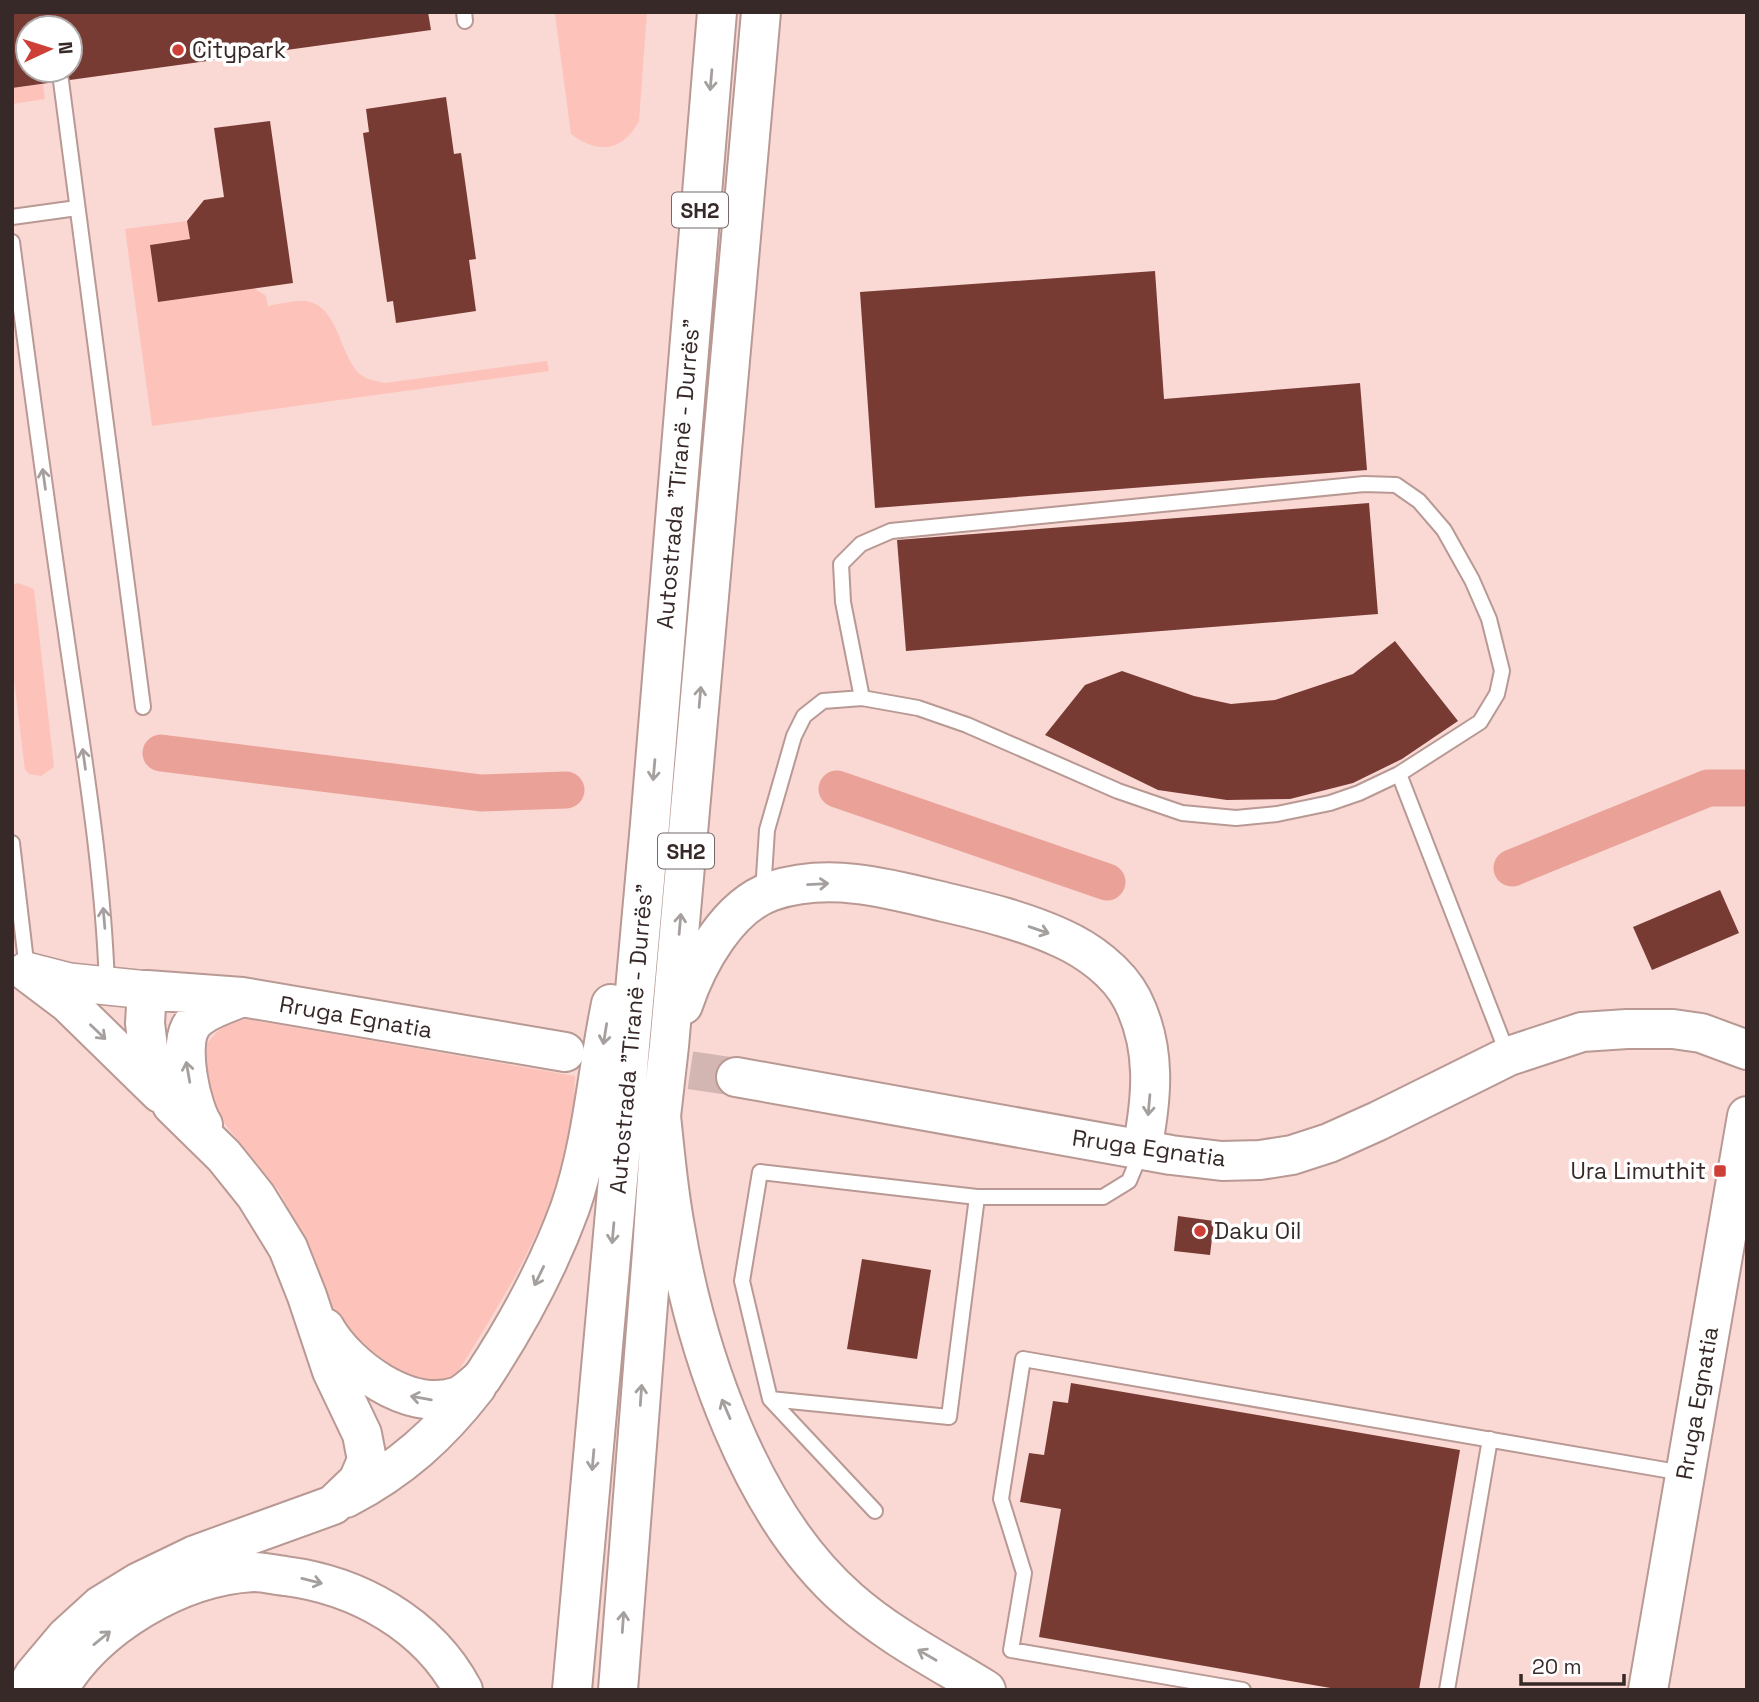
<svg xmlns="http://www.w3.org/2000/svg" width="1759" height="1702" viewBox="0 0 1759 1702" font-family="'Space Grotesk',sans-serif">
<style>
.green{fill:#fdc3bb}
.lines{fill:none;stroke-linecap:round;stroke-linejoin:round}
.canal{stroke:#eaa298;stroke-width:37}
.building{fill:#783b34;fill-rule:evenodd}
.secondary-tunnel{stroke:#d3b5b1;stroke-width:38;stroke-dasharray:38 19;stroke-linecap:butt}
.service-casing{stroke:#b89994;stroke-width:18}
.tertiary-casing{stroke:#b89994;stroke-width:40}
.secondary-casing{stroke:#b89994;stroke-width:42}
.trunk-casing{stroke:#b89994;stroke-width:42}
.motorway-casing{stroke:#b89994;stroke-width:42}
.service{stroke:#fff;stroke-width:14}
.tertiary{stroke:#fff;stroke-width:37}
.secondary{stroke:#fff;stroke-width:38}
.trunk{stroke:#fff;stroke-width:38}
.motorway{stroke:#fff;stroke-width:38}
.oneway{stroke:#a59f9e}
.poi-dot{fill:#cd3f37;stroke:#fff;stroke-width:2.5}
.labels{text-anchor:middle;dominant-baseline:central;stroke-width:7;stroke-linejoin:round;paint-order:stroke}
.shield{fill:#fff;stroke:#726968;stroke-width:2}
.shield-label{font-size:21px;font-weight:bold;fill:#362927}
.poi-label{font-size:23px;fill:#362927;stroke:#fff;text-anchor:start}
.street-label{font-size:23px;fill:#362927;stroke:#fff}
</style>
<rect width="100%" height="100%" fill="#fad8d3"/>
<!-- green -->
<path class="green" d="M567,12h80l-8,109c-16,30 -41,34 -68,13l-16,-120z
M43,84l2,15 -33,5v-16z
M187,221l3,18 -40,6 8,57 96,-14 12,8 2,10c11,-2 27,-6 38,-5 33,5 33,54 54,73 7,6 16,7 25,9l162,-22 2,10 -397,55 -27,-197z
M18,583l16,6 20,178 -13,9 -12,-2 -4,-4 -13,-107v-78z
M245,1019l330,57c-1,14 0,29 -2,43 -15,95 -69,179 -119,259l-32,6 -47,-22 -39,-46 -14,-26 -7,-31 -36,-68 -71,-88 -6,-52c13,-19 20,-27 43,-32z"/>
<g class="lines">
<!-- canal -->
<path class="canal" d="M161,753l320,40 85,-3
M837,789l270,93
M1512,868l196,-80h39"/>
</g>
<!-- building -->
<path class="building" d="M12,12h416l3,18 -419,58zM28,28h42v42h-42z
M446,97l8,57 7,-1 15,106 -7,1 7,51 -80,12 -3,-22 -6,1 -24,-169 6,-1 -3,-23z
M270,121l23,162 -135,19 -8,-57 40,-6 -3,-18 17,-21 20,-3 -10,-69z
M1155,271l9,128 196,-16 7,87 -492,38 -15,-216z
M1369,503l9,111 -472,37 -9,-111z
M1395,641l63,80 -56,38 -49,24 -63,16 -63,1 -69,-10 -113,-55 40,-50 37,-14 72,25 37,8 44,-4 78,-26z
M1720,890l19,43 -87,37 -19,-43z
M1178,1216l36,5 -4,34 -36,-4z
M862,1259l69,11 -14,89 -70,-10z
M1071,1383l389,67 -41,240h-77l-303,-53 22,-128 -41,-7 9,-49 15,2 9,-54 15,2z"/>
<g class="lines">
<!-- secondary-tunnel -->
<path class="secondary-tunnel" d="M634,1062l102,15"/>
<defs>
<path id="service" d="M464,12l1,9
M61,81l82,626
M12,217l65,-9
M12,242c17,128 34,257 53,385 17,119 38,238 42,359
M1399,774l109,281
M12,843l15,127
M763,892l4,-62 27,-94 10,-20 19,-15 39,-3 56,10 49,17 151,66 64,22 54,5 41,-4 53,-11 29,-10 40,-19 81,-52 17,-28 5,-23 -13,-52 -17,-39 -28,-50 -25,-29 -23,-16 -32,-1 -473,47 -30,13 -20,20 2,38 19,96
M770,1399l179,18 28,-220
M875,1511l-105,-112 -28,-118 18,-109 217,25h126l26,-16 13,-31
M1243,1690l-232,-40 13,-77 -23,-74 22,-140 660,114
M1447,1690l43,-251"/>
<path id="tertiary" d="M26,971l43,11 78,8"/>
<path id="secondary" d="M27,972l41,31 92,90
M736,1077l435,78 51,6 38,-1 32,-5 37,-12 49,-22 131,-65 73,-24 45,-3h46l28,4 46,17
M203,1125c-12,-19 -24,-76 -13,-97 8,-17 37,-24 52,-31
M325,1328c22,39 83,84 131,69 9,-3 19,-13 26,-19
M346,1498c55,-29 93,-63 131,-112
M25,1690l9,-15 32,-38 34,-31 39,-24 56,-27 138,-50 25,-24 9,-21 -5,-26 -30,-63 -25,-75 -19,-48 -32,-52 -32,-40 -52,-51 -23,-49 -4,-33 2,-33 95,7 323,55
M1648,1690l99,-574"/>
<path id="trunk" d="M683,1005c14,-42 45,-99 89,-114 57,-19 116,-3 172,11 39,9 80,19 117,36 27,12 57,34 71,61 25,49 20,99 10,150
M482,1378c35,-53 66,-110 88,-170 23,-66 27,-137 41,-204
M572,1690l78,-866 67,-812
M618,1690l34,-438 9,-136 8,-70 92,-1034"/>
<path id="motorway" d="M661,1116c4,37 7,74 14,111 21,125 75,287 174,373 41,36 90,61 137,90
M58,1690c37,-64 122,-114 195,-118 11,0 22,3 32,4 72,9 143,48 178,114"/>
</defs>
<!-- service casing -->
<use href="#service" class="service-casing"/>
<!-- tertiary casing -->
<use href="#tertiary" class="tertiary-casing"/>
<!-- secondary casing -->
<use href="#secondary" class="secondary-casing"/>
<!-- trunk casing -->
<use href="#trunk" class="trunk-casing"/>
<!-- motorway casing -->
<use href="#motorway" class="motorway-casing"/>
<!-- service -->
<use href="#service" class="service"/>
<!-- tertiary -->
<use href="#tertiary" class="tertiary"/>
<!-- secondary -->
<use href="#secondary" class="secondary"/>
<!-- trunk -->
<use href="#trunk" class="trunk"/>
<!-- motorway -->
<use href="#motorway" class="motorway"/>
</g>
<!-- one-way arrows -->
<defs><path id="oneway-shaft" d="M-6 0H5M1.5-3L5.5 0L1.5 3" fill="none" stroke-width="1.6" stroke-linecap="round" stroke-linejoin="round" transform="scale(1.75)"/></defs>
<g class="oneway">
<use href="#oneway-shaft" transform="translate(711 80) rotate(95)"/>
<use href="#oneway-shaft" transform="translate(44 479) rotate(-98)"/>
<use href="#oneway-shaft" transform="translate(700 697) rotate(-85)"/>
<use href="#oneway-shaft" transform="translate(84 759) rotate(-98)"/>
<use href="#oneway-shaft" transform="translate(654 770) rotate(95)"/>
<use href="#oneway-shaft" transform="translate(818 884) rotate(-3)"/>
<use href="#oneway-shaft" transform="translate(104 918) rotate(-95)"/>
<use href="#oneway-shaft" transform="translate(680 924) rotate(-85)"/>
<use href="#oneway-shaft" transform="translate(1039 930) rotate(19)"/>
<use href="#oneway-shaft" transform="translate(98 1032) rotate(44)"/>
<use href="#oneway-shaft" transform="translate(605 1034) rotate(99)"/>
<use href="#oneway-shaft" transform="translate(188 1072) rotate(-100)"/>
<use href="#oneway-shaft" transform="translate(1149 1105) rotate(95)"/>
<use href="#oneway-shaft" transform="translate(613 1233) rotate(95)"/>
<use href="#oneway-shaft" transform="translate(539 1276) rotate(116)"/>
<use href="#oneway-shaft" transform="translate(641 1395) rotate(-86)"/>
<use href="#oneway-shaft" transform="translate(421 1398) rotate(-170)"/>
<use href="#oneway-shaft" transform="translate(726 1409) rotate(-113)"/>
<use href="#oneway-shaft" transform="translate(593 1460) rotate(95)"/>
<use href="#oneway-shaft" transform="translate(312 1581) rotate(14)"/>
<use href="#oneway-shaft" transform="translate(623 1622) rotate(-86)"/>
<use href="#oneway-shaft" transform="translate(102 1638) rotate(-39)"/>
<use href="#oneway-shaft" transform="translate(927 1655) rotate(-150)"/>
</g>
<!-- markers -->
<g class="poi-dot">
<circle cx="178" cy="50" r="7"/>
<rect x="1713" y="1164" width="14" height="14" rx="3.5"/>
<circle cx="1200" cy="1231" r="7"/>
</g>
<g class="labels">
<!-- shield labels -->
<g class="shield">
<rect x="672" y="192.5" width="56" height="35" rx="5"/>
<rect x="658" y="833.5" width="56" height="35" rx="5"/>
</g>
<g class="shield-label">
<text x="700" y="210">SH2</text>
<text x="686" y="851">SH2</text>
</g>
<!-- poi labels -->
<g class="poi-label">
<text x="192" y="50">Citypark</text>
<text x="1706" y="1171" text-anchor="end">Ura Limuthit</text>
<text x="1214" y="1231">Daku Oil</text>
</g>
<!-- street labels -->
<g class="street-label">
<text transform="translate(678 474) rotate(-85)">Autostrada "Tiranë - Durrës"</text>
<text transform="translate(356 1017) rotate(10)">Rruga Egnatia</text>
<text transform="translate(631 1039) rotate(-85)">Autostrada "Tiranë - Durrës"</text>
<text transform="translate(1149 1148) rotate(8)">Rruga Egnatia</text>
<text transform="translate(1697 1403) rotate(-80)">Rruga Egnatia</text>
</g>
</g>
<!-- border -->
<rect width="1759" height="1702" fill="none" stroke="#362927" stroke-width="28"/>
<!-- north arrow -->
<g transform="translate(49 49) rotate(86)"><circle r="33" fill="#ffffff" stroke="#afa9a9" stroke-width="2"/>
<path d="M0-5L12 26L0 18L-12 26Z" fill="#cd3f37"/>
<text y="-10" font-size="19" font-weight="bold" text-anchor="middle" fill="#362927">N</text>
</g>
<!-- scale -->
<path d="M1521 1674v10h103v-10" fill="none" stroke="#362927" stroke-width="3.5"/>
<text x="1532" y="1674" font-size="21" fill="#362927" stroke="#ffffff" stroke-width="5" paint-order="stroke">20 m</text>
</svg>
